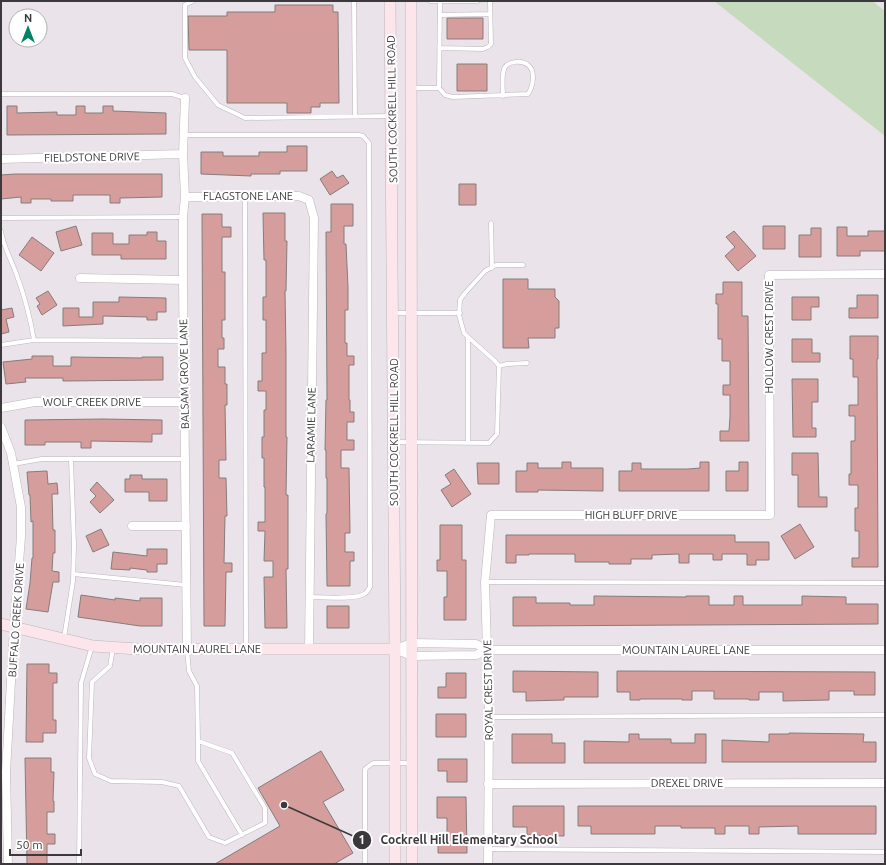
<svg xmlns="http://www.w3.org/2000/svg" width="886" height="865" viewBox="0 0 886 865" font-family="Ubuntu,sans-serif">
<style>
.green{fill:#c6dabd}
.building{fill:#d59d9b;stroke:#867c7b}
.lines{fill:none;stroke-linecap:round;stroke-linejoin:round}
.lane-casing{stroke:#bcb5bb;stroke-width:5}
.street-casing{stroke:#bcb5bb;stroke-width:9}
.secondary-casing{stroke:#bcb5bb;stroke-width:12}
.lane{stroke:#fff;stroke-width:4}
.street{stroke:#fff;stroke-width:8}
.secondary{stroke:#fce5eb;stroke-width:11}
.labels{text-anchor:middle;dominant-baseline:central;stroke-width:4;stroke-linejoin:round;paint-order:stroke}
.street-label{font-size:11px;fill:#3c393c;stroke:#fff}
.leader{fill:none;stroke:#3c393c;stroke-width:1.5}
.callout-dot{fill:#3c393c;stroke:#fff;stroke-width:1.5}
.mark-label{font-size:12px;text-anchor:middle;font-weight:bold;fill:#fff}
.callout-label{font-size:12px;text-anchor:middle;font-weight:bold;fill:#3c393c;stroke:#fff;stroke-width:4;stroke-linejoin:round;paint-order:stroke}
</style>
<rect width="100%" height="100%" fill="#ebe3ea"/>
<!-- green -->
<path class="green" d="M714,1h158l13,10v125z"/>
<!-- building -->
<path class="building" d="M275,5h58v7h5l1,91h-19v4h-9v6h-24v-10h-60v-53h-38l-1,-34h39v-4h48z
M447,18h36v21h-36z
M457,64h30v27h-30z
M7,106h10v7l40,-1v3h19v-9h9v7h18v-7h10v5l53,2v21l-159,1z
M287,146h20v25h-27v3h-29v2l-50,-2v-22h22v4h36v-4h28z
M332,171l5,7 6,-3 6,8 -19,12 -10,-16z
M15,174h147v23l-42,1v5h-10v-8h-37v6h-22v-2h-20v4h-10v-6l-20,2v-24z
M459,184h17v21h-17z
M331,204h22v22h-9v18h2l2,43v23h-3v33h2v13h7v9h-5v35h1v12h4v10h-7v18h7v10h-13v18h8l1,65h-5v19h9v9h-4v25h-23l-1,-72 1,-1v-35h-1v-28h-1l1,-50h1l-1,-168h5z
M263,213h22v28h2l-1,50h-1l1,62v84h1l-1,58h2v74h-2l1,59h-22l-1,-51h9v-16h-9l1,-30h-7v-9h7v-35h-1v-29h-2v-21h2v-27h2v-19h-8v-10h4v-28h4v-33h-3v-23h3v-37h-2z
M202,214h20v13h9v10h-9v35h3v48h-3v18h2v11h-6v18h7v17h2v21h-2l1,55h-7v18h7l1,38h-2l-1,47h8v9h-6l-1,54h-21z
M76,226l6,19 -21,6 -5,-19z
M763,226h22v23h-22z
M837,227h10v9h21v-5h17v20h-25v5h-23z
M811,228h10v29h-22v-22h12z
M734,231l22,25 -18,15 -13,-15 10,-9 -9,-10z
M147,232h10v9h9v18h-45v-4h-29v-22h21v11h16v-9h18z
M32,237l22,16 -13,18 -22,-16z
M503,279h25v10h27v8l4,4v27h-4v10h-27l1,10h-26z
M723,282h19v34h6l1,125h-29v-10h9l1,-14v-22h-7v-10h7v-24h-8v-22h-4v-35h-2v-10h7z
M48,291l9,14 -15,10 -5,-9 3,-2 -4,-6z
M857,295h21v23h-29v-10h8z
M119,297l47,1v14h-9v8h-10v-3l-44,-1v8l-40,2v-18h16v9h14v-15h26z
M792,297h27v10h-8v13h-19z
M12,308l2,9 -8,2 3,13 -8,2v-24z
M850,336h28v23h-1l1,208h-26v-9h7v-27h-4v-23h3v-23h-9v-11h2v-33h4v-25h-6v-11h9v-28h-5v-18h-3z
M792,339h20v14h8v9h-28z
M32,356h21v10h18v-9l71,1v-1h21v23l-100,1v-3h-38l1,4 -20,2 -3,-22 29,-3z
M792,379h26v23h-6v26h4v9h-23z
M103,419l59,1v14h-10v8l-61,-1v7h-10v-6h-36v3h-20v-25z
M792,453h26l1,44h8v10h-29v-32h-6z
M562,462h9v6h32v23l-65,-1v2h-22v-21h11v-8h11v5h24z
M700,462h9v29h-90v-20h13v-8h9v6h47l12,-1z
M739,462h9v29h-22v-20h13z
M477,463h22v21h-21z
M454,469l17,25 -19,13 -11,-17 10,-6 -6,-9z
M47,471l1,13 9,-1 1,11h-6l1,36h2v23h-2l-1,18 7,1v10h-6l-5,30 -22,-3 4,-26 2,-25h1v-37l-2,1 -1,-27h-1l-2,-23z
M130,475h12v4h25v22h-18v-9h-24v-13h5z
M97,482l17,18 -14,13 -10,-11 6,-6 -6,-6z
M800,524l14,23 -19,12 -14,-23z
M440,525h22v35h4v60h-22v-23h3v-26h-10v-11h3z
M101,529l8,16 -16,7 -7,-16z
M506,535h229v7h34v18h-13v5h-9v-11h-25v6h-9v-6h-24v9h-10v-9l-27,1v4h-21v5h-22v-2h-34v-8h-46v1h-13v8h-10z
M147,549h20v15h-10v8h-10v-2l-17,-2v2l-19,-1 2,-17 34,4z
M81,595l34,5v-2l25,3v-3h22v28h-22l-62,-9z
M594,596l92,1v-1h23v9h25v-9h9v9h59v-9l44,1v7h32v20l-365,2v-29h23v6h34v2h24z
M327,606h22v22h-22z
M27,664h22v9h8v10h-4v37h3v13h-13v9h-17z
M513,671l85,1v25h-34v3l-38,1v-9h-13z
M617,671l258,1v23h-21v-4h-25v9l-46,1v-9h-24v8h-10v-1h-35v-8h-22v9h-10v-1h-42v1h-10v-8h-13z
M446,673h20v25h-28v-11h8z
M436,714h30v23h-30z
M789,733l75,1 -1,8h13v20h-154v-22l47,2v-8h20z
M512,734h40v9h13v20h-53z
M629,734h10v5h32v4h24v-9h11v29h-122v-22l45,1z
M321,751l23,39 -21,12 30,51 -19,11h-119l65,-38 -22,-38z
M25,758h26v14h3l-1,29h1v11h-7v22h8v10h-8v20h-20z
M438,759h29v23h-20v-11h-9z
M437,797h29l1,56h-29v-11h9v-24h-10z
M513,806h51v30l-37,-1v-8h-14z
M578,806h298v28h-78v-8l-39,1v7h-10v-8h-24v8h-10v-6h-34v-2h-26v8h-64v-8h-13z"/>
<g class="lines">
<defs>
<path id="lane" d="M193,1l-8,4v53l10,19 23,28 27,13 145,-2
M354,1l1,115
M430,1h48
M440,15l50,-1
M439,48l44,1 5,-2 3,-3 -1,-43
M411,88h28l6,7 8,2 75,-3c5,-7 8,-23 0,-29 -6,-5 -19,-4 -23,2 -4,7 -2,21 -2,29
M439,88l1,-87
M1,94h171l13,4
M184,135h175l4,1 6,7 1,444c-2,3 -3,6 -6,7 -9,6 -43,3 -55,3
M245,197l1,451
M1,218l182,-1
M491,223l1,45
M1,231c2,15 10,28 15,42 8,21 14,44 18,67
M394,313h66
M468,337v106
M1,345l33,-5 150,1
M499,366l8,-2 20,-1
M395,442l94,1 8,-9 2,-68 -4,-5 -27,-24 -4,-4 -5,-18 1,-15 5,-7 20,-22 11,-6h27
M13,464l29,-5h143
M73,574l113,11
M485,582l400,1
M64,638l9,-57 1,-36 -3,-86
M113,648l-3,18 -18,16 -3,76 6,16 16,7 51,1 17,4 30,51 16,6 40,-20v-15l-33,-55 -34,-12 -1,-55 -8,-15 -2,-21
M489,717l396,-2
M198,741v20l44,74
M488,849l397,3
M79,864l2,-181 11,-37
M365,864v-95l8,-6h39"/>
<path id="street" d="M185,98l-2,56 2,43 -2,20v63l4,370
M1,159l182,-5
M185,197l114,-1 10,4 5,18 -5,431
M80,278l103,2
M1,408l34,-6h149
M1,427l10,26 10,54v30l-7,90 -8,145 2,92
M132,526h54
M395,649l17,7 64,-1 11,-5h398
M395,649l17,-6 64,1 11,6
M488,784l397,-1
M488,864l1,-147 -4,-135 6,-67h279l-1,-240 116,-1"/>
<path id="secondary" d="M390,1l5,648v215
M411,1l1,863
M1,624l92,22 44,3h258"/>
</defs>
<!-- lane casing -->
<use href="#lane" class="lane-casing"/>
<!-- street casing -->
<use href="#street" class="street-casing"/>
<!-- secondary casing -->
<use href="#secondary" class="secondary-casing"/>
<!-- lane -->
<use href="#lane" class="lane"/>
<!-- street -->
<use href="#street" class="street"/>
<!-- secondary -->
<use href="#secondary" class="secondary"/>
</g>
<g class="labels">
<!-- street labels -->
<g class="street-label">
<text transform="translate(392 109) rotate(-91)">SOUTH COCKRELL HILL ROAD</text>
<text transform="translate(92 157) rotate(-1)">FIELDSTONE DRIVE</text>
<text x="248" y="196">FLAGSTONE LANE</text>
<text transform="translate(769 337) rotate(-90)">HOLLOW CREST DRIVE</text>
<text transform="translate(184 374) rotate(-91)">BALSAM GROVE LANE</text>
<text x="92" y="402">WOLF CREEK DRIVE</text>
<text transform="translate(311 425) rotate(-89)">LARAMIE LANE</text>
<text transform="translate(394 432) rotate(-90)">SOUTH COCKRELL HILL ROAD</text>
<text x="631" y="515">HIGH BLUFF DRIVE</text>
<text transform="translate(16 620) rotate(-86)">BUFFALO CREEK DRIVE</text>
<text x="197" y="649">MOUNTAIN LAUREL LANE</text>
<text x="686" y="650">MOUNTAIN LAUREL LANE</text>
<text transform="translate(488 690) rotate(-91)">ROYAL CREST DRIVE</text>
<text x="687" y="783">DREXEL DRIVE</text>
</g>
</g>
<!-- callouts -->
<path class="leader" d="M284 805L362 840"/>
<g class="callout-dot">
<circle cx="284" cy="805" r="4"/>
<circle cx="362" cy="840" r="10"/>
</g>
<g class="mark-label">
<text x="362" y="844">1</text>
</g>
<g class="callout-label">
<text x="469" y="844">Cockrell Hill Elementary School</text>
</g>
<!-- border -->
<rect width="886" height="865" fill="none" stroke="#3c393c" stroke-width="4"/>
<!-- north arrow -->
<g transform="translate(28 28)"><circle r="19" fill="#ffffff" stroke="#b1b0b1"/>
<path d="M0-3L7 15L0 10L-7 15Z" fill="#008365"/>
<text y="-6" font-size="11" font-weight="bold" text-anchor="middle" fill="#3c393c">N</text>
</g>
<!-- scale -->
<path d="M10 849v6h71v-6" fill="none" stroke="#3c393c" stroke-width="2"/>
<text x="16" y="849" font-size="12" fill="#3c393c" stroke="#ffffff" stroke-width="3" paint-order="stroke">50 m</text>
</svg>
